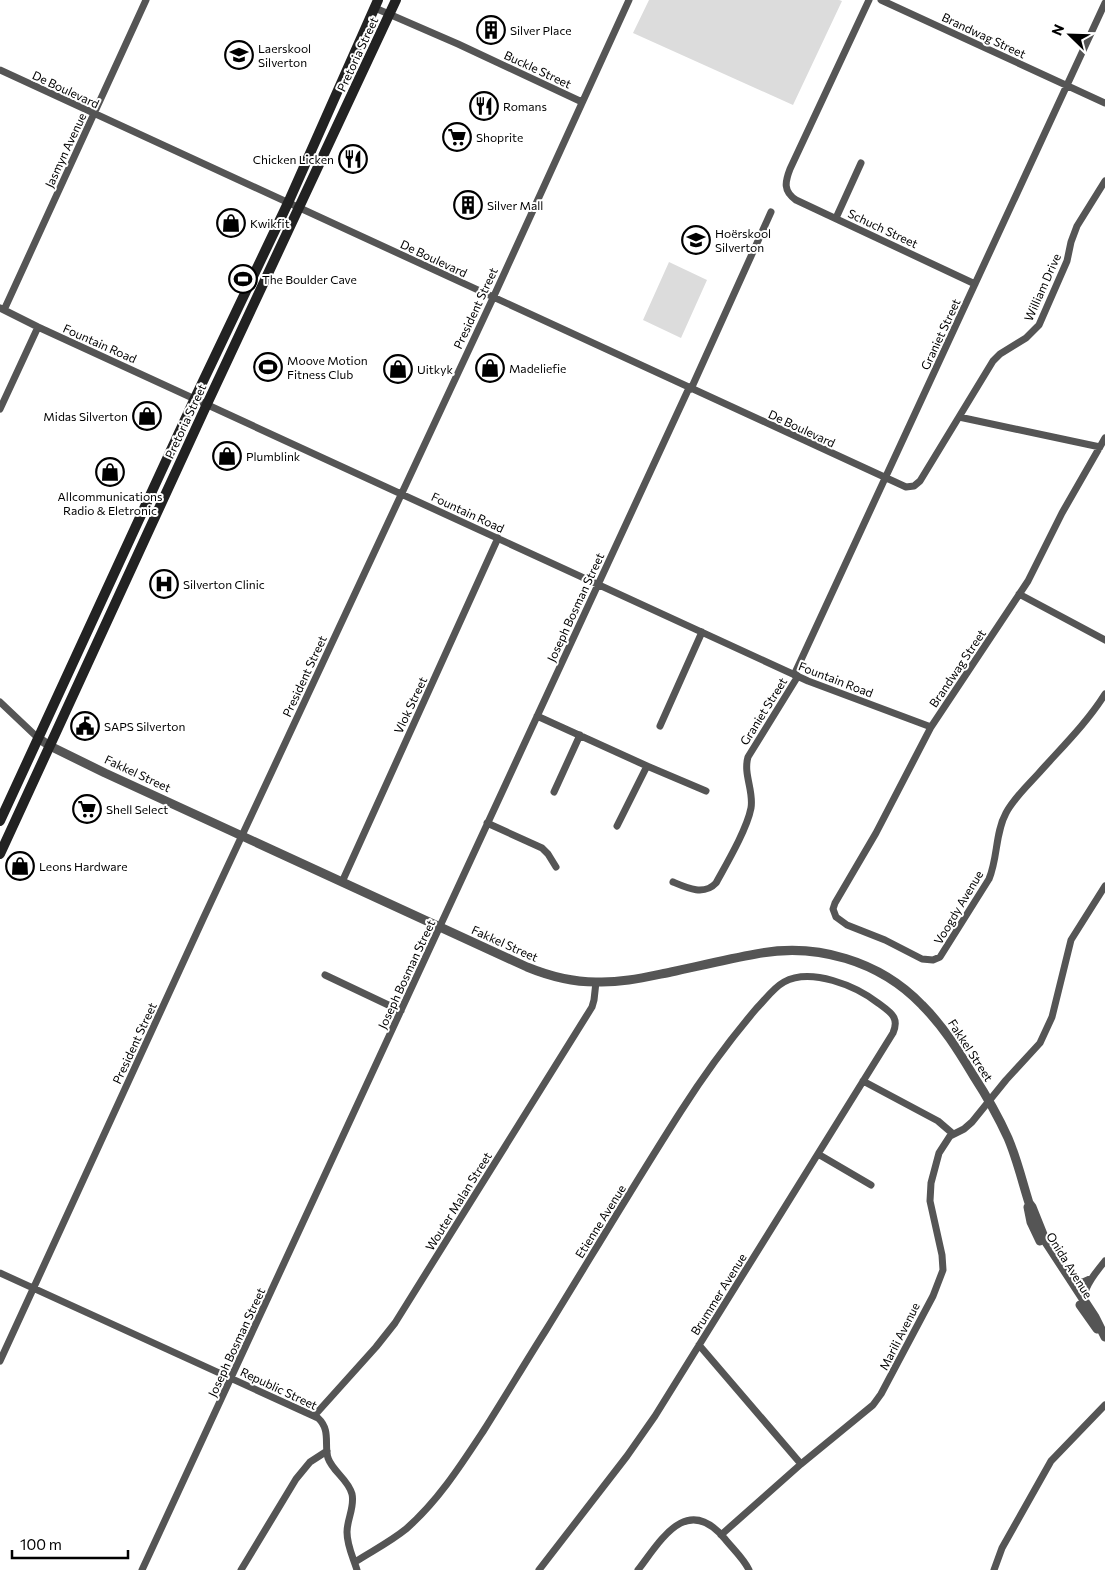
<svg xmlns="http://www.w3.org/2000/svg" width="1105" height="1570" viewBox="0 0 1105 1570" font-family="Commissioner,sans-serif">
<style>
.green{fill:#dcdcdc}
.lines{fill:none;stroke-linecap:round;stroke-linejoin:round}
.minor{stroke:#555;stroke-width:7}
.tertiary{stroke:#555;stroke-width:9}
.secondary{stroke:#222;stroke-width:10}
.labels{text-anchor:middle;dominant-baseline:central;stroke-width:4;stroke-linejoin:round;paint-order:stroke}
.poi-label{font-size:12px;fill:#000;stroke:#fff;text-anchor:start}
.street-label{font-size:12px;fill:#000;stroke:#fff}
</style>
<rect width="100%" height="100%" fill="#fff"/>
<!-- green -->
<path class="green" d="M649,0h190l3,1 -49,104 -160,-72z
M669,262l38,18 -26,58 -38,-18z"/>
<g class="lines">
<!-- minor -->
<path class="minor" d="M869,0l-79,169c-5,13 -7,22 6,31l179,84
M881,0l224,103
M375,8l83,36 124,58
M0,70l906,417 8,-1 6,-5 73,-120 7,-7 26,-16 13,-13 28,-64 4,-19 6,-16 28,-45
M836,218l25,-55
M0,308l38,19 770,354 123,46
M4,310l142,-310
M691,389l80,-177
M0,409l38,-82
M959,417l141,30
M1105,438l-43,75 -34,68 -97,146 -55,106 -41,70 -2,6 3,8 11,8 38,15 37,19 11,1 7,-3 49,-78c9,-21 6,-46 17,-66 8,-15 21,-27 32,-39 23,-26 48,-50 67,-80
M1019,594l86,46
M794,675l311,-672
M0,702l38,36
M537,716l110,50 59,25
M660,726l42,-94
M554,792l26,-57
M487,823l55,25 6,6 8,13
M617,826l30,-60
M342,882l156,-344
M673,882c14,6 31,14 43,1 11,-20 31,-54 35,-75 3,-17 -8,-34 -3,-51l50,-81
M325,975l76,36
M863,1081l75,40 14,12
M818,1154l53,31
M0,1273l318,145c13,12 6,26 10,40 5,14 20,21 24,36 3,13 -5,25 -5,38 0,14 6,25 10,38
M1071,1281l12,1 9,-4
M1083,1299c3,-15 13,-27 22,-38
M699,1345l102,119
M0,1361l203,-442 290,-621 136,-298
M314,1416l62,-69 19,-24 197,-316 2,-7 2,-18
M721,1535l80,-71 72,-59 8,-11 52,-98 10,-26 -1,-15 -12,-54 1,-18 8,-30 11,-17 14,-7 8,-7 34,-42 34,-37 12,-26 19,-77 34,-54
M355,1562c17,-11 35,-20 51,-33 32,-28 55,-64 78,-99 21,-33 41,-67 62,-100 45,-73 89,-147 135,-219 23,-36 47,-69 75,-102 9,-9 17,-21 28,-27 27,-15 72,4 94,21 12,9 22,14 15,30l-238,383 -28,40 -88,114
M142,1570l547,-1182
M241,1570l55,-91 14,-17 17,-11
M638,1570c23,-30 49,-77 87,-31 8,10 19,20 24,31
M994,1570l8,-22 49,-87 54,-56"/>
<!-- tertiary -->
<path class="tertiary" d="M38,738l12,8 55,27 422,194c22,9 45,15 69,15 26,1 50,-5 75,-10 28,-6 57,-13 85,-18 60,-12 124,7 166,51 21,21 36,45 51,70 13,20 25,41 35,63 9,21 14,43 21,65l3,4 14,35 49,75 10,20
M1028,1207l3,15 9,19
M1080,1305l17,24"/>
<!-- secondary -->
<path class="secondary" d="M0,821l195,-423 93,-195 90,-203
M0,854l207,-450 189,-404"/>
</g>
<!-- icons -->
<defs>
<symbol id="building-ring" viewBox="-11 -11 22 22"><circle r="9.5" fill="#fff" stroke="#000" stroke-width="1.5"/><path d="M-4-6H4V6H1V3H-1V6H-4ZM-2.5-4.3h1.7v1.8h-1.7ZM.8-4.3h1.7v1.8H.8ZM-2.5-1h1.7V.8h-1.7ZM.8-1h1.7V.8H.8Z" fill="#000"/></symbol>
<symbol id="school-ring" viewBox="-11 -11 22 22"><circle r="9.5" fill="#fff" stroke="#000" stroke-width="1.5"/><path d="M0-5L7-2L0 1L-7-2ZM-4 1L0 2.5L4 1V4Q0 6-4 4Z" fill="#000"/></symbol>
<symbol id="restaurant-ring" viewBox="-11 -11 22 22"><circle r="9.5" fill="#fff" stroke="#000" stroke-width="1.5"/><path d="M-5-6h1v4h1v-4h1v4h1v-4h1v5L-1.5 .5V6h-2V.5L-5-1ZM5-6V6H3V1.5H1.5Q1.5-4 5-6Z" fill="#000"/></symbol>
<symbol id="supermarket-ring" viewBox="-11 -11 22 22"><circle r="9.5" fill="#fff" stroke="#000" stroke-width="1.5"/><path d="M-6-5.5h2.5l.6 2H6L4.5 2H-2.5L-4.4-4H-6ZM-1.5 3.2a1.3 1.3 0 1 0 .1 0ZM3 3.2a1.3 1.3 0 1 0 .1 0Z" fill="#000"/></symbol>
<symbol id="shop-ring" viewBox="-11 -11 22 22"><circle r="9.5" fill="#fff" stroke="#000" stroke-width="1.5"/><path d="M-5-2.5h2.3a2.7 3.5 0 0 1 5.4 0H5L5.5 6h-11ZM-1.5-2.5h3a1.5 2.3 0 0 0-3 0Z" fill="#000"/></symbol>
<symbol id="stadium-ring" viewBox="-11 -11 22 22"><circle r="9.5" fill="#fff" stroke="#000" stroke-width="1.5"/><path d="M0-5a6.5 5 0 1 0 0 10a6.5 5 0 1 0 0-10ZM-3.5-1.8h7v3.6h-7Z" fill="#000"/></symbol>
<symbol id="hospital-ring" viewBox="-11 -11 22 22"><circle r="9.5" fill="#fff" stroke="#000" stroke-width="1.5"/><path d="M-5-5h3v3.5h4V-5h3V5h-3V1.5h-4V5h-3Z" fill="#000"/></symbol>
<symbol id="civic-ring" viewBox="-11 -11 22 22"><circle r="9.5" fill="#fff" stroke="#000" stroke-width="1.5"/><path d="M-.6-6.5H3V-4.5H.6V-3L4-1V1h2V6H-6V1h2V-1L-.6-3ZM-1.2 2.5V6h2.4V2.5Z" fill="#000"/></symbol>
</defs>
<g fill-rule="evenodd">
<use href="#building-ring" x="475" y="14" width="32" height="32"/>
<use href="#school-ring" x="223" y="39" width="32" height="32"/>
<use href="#restaurant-ring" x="468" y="90" width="32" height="32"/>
<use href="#supermarket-ring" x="441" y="121" width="32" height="32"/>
<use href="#restaurant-ring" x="337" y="143" width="32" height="32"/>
<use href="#building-ring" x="452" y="189" width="32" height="32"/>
<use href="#shop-ring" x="215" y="207" width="32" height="32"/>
<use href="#school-ring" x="680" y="224" width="32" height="32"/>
<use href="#stadium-ring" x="227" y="263" width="32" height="32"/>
<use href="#stadium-ring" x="252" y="351" width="32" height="32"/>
<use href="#shop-ring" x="474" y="352" width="32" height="32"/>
<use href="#shop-ring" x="382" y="353" width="32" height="32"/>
<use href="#shop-ring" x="131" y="400" width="32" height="32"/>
<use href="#shop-ring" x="211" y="440" width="32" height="32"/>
<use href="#shop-ring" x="94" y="456" width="32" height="32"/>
<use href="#hospital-ring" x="148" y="568" width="32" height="32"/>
<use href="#civic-ring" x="69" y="710" width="32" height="32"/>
<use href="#supermarket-ring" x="71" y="793" width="32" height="32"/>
<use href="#shop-ring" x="4" y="850" width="32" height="32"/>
</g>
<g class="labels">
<!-- poi labels -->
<g class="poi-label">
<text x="510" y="30">Silver Place</text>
<text x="258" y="48">Laerskool<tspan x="258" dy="14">Silverton</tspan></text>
<text x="503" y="106">Romans</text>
<text x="476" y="137">Shoprite</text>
<text x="334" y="159" text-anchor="end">Chicken Licken</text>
<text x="487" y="205">Silver Mall</text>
<text x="250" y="223">Kwikfit</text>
<text x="715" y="233">Hoërskool<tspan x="715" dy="14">Silverton</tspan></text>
<text x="262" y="279">The Boulder Cave</text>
<text x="287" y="360">Moove Motion<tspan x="287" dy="14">Fitness Club</tspan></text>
<text x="509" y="368">Madeliefie</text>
<text x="417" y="369">Uitkyk</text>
<text x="128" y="416" text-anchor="end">Midas Silverton</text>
<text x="246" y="456">Plumblink</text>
<text x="110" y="496" text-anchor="middle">Allcommunications<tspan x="110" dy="14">Radio &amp; Eletronic</tspan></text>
<text x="183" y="584">Silverton Clinic</text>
<text x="104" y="726">SAPS Silverton</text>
<text x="106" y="809">Shell Select</text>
<text x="39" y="866">Leons Hardware</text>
</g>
<!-- street labels -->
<g class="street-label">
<text transform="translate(984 35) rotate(25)">Brandwag Street</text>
<text transform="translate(357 54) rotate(-65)">Pretoria Street</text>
<text transform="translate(538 69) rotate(25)">Buckle Street</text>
<text transform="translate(66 89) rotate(25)">De Boulevard</text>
<text transform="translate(65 150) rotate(-65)">Jasmyn Avenue</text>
<text transform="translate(883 228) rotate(25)">Schuch Street</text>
<text transform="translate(434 258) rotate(25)">De Boulevard</text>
<text transform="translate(1042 287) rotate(-66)">William Drive</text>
<text transform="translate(475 308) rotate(-65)">President Street</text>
<text transform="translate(940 334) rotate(-65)">Graniet Street</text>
<text transform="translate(100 343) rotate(24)">Fountain Road</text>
<text transform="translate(185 421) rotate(-65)">Pretoria Street</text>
<text transform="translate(802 428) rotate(25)">De Boulevard</text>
<text transform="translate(468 512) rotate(25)">Fountain Road</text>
<text transform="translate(575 607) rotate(-65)">Joseph Bosman Street</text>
<text transform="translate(957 668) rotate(-56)">Brandwag Street</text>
<text transform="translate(304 676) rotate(-65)">President Street</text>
<text transform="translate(836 679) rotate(21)">Fountain Road</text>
<text transform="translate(410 705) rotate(-65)">Vlok Street</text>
<text transform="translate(763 711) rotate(-58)">Graniet Street</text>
<text transform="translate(138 773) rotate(25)">Fakkel Street</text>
<text transform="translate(958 907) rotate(-59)">Voogdy Avenue</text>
<text transform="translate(505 943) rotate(24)">Fakkel Street</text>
<text transform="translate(406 974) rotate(-65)">Joseph Bosman Street</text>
<text transform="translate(134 1043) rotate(-65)">President Street</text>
<text transform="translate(971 1050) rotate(57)">Fakkel Street</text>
<text transform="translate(458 1201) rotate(-58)">Wouter Malan Street</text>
<text transform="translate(600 1221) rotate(-58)">Etienne Avenue</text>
<text transform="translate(1070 1265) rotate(58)">Onida Avenue</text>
<text transform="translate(718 1294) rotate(-58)">Brummer Avenue</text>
<text transform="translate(899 1336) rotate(-63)">Marili Avenue</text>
<text transform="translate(236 1342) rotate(-65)">Joseph Bosman Street</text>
<text transform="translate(279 1388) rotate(25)">Republic Street</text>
</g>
</g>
<!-- north arrow -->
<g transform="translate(1070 35) rotate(293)" stroke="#ffffff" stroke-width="4" paint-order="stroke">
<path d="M0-4L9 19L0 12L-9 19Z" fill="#000000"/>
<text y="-8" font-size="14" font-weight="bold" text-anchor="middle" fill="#000000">N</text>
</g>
<!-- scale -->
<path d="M12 1550v8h116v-8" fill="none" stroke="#000000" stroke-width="2.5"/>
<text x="20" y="1550" font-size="15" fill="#000000" stroke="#ffffff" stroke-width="4" paint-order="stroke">100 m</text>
</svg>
